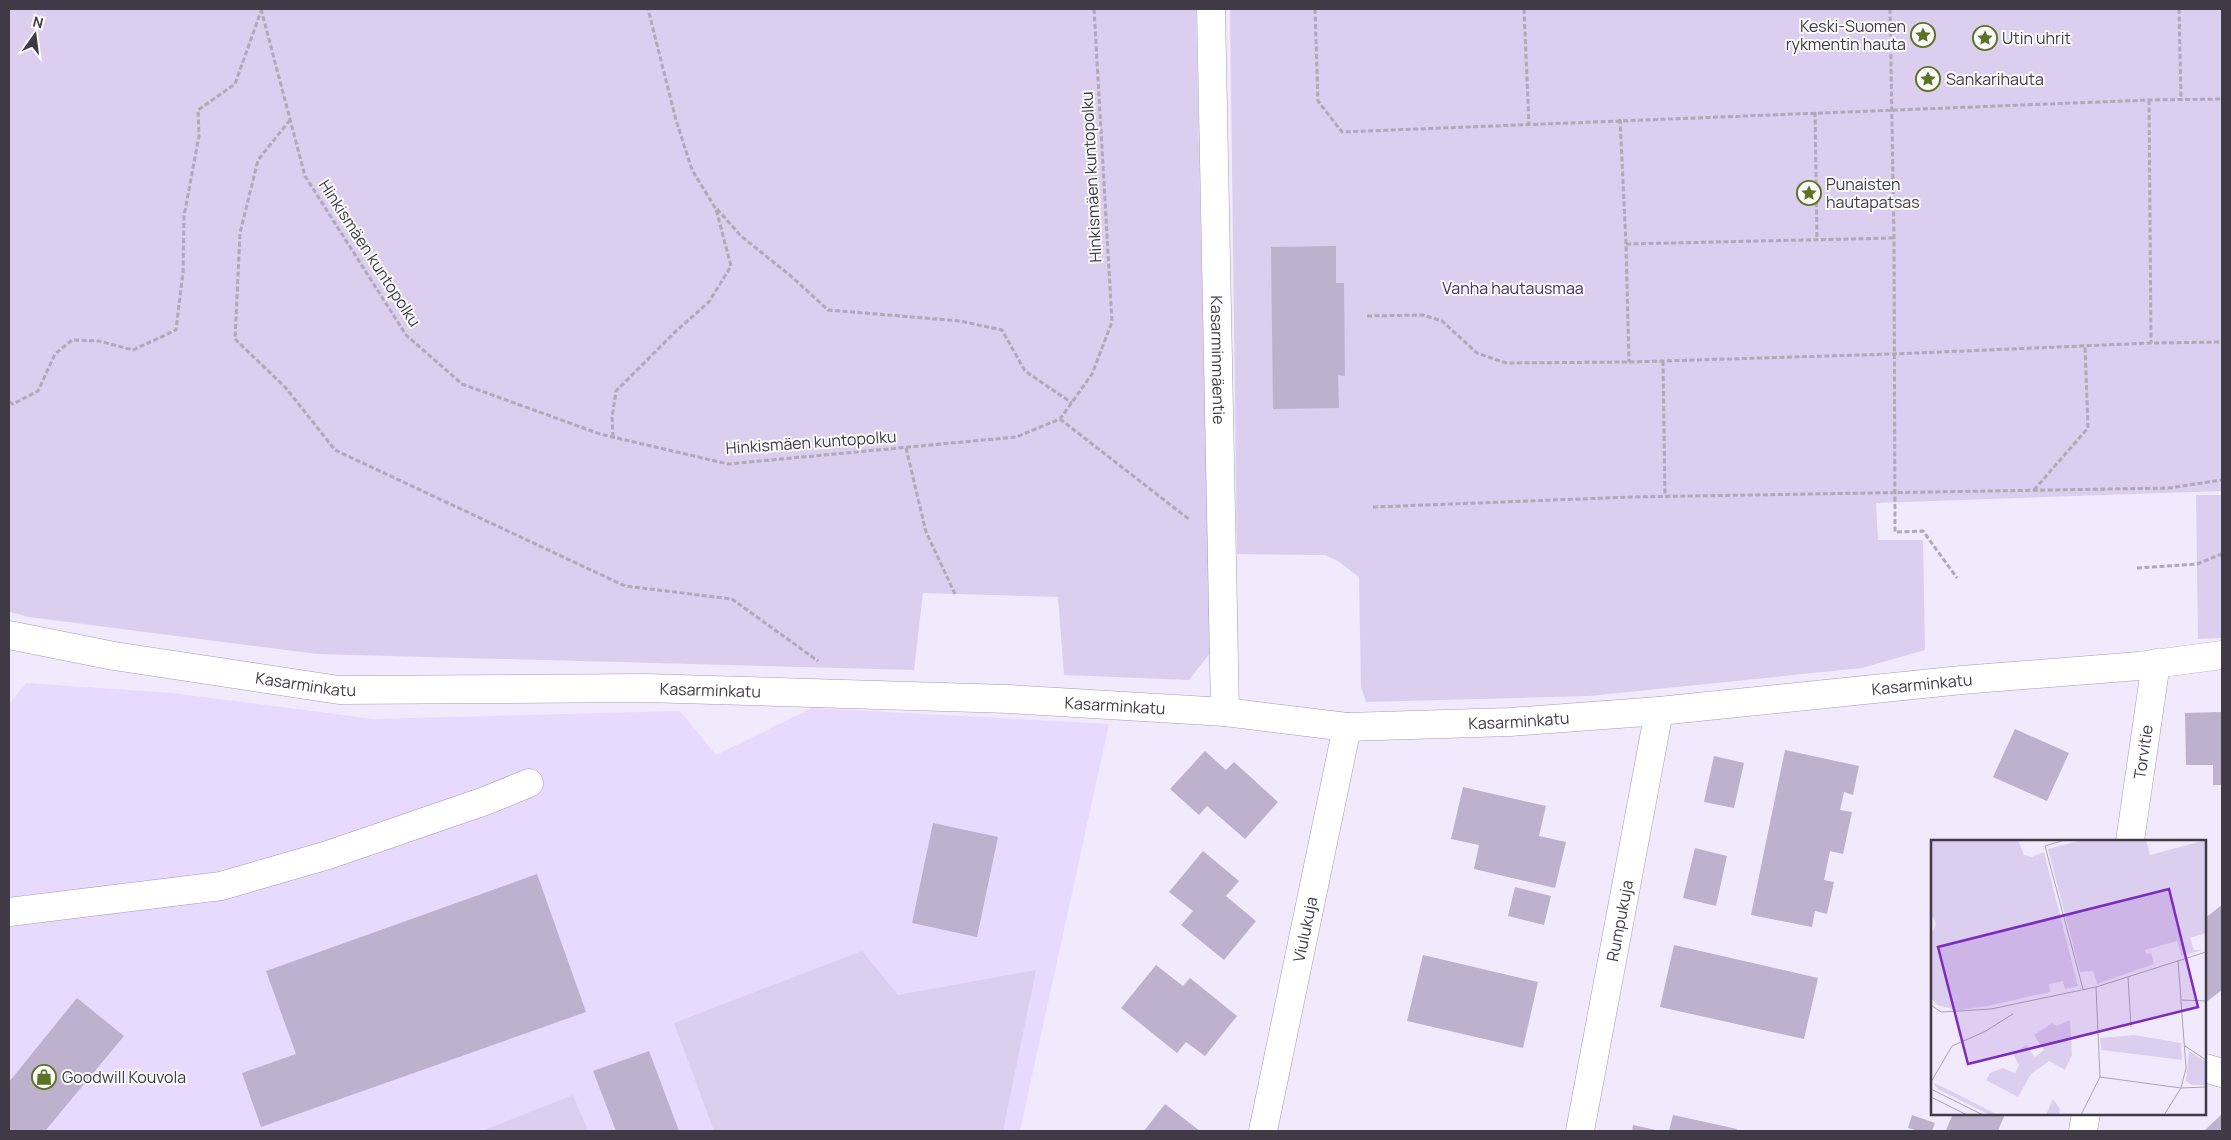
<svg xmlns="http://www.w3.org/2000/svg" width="2231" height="1140" viewBox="0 0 2231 1140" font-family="Manrope,sans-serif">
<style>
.built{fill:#e8d9fe}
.green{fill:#dcceef}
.building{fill:#bdb1ce}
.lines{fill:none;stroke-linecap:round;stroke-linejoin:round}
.street-casing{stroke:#a599b6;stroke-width:29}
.path{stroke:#afa9b8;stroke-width:3;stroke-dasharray:5 2.5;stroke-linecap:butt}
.street{stroke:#fff;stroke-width:28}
.labels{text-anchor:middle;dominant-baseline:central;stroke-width:4;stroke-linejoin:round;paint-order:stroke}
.poi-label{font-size:16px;fill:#3f3a46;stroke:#fbfbfb;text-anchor:start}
.street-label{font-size:16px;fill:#3f3a46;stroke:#fbfbfb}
.park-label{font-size:16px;fill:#472b64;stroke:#fbfbfb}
.inset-road{fill:none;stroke:#aaa4b3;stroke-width:1}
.view{fill:#7b2cbf;fill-opacity:0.15;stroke:#7b2cbf;stroke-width:2.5}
.inset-edge{fill:none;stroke:#3f3a46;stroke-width:2.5}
</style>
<rect width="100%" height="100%" fill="#f1eafc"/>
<!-- built -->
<path class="built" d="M26,683l146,10 201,26 307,-8 36,44 96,-47 297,16 -89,407h-1011v-427z"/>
<!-- green -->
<path class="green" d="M9,9h1187l14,644 -21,27 -125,-5 -6,-78 -135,-4 -9,77 -597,-16 -288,-37 -20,-5z
M1230,9h992v482l-346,12 2,37h45l2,110 -63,18 -273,28 -223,6 -5,-15 -2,-110 -21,-16 -13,-6 -88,-1z
M2196,495h26v143l-24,1z
M862,951l36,44 138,-25 -33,161h-289l-40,-108z
M573,1095l15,36h-106z"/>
<!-- building -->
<path class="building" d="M1336,246v37h8l1,93 -7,-1 1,33 -66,1 -2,-162z
M2222,712v73h-9v-20h-27l-1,-52z
M2015,729l54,24 -22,48 -54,-24z
M1785,750l74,16 -6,29 -9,-3 -4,18 12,2 -9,42 -13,-3 -6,29 10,2 -7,32 -12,-3 -3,16 -61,-12z
M1205,751l21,19 8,-8 44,40 -33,37 -38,-33 -8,9 -29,-26z
M1714,756l30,7 -10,45 -30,-6z
M1463,787l83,19 -7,30 27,6 -11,46 -81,-19 5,-24 -28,-6z
M933,823l65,14 -21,100 -65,-14z
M1695,848l32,8 -11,50 -33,-8z
M1203,851l36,30 -13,15 30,25 -32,39 -43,-35 12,-14 -24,-19z
M537,874l49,138 -325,115 -19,-54 54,-19 -30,-83z
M1515,887l36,9 -7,29 -36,-9z
M2222,905v85l-17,13v-85z
M1674,945l144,33 -14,61 -144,-32z
M1423,955l115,27 -15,66 -116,-27z
M1156,965l27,21 7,-8 47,38 -32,40 -19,-14 -9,11 -56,-45z
M77,998l47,38 -79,95h-36v-49z
M649,1051l30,80h-63l-23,-60z
M1165,1104l35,27h-56z
M1953,1114h52l-7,17h-47l-5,-1z
M2222,1114v17h-18z
M1673,1115l64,14 -1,2h-67z
M1912,1115l23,8 -3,8h-14l-10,-3z
M1633,1125l23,5v1h-24z"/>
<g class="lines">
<defs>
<g id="street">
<path id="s1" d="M1211,9l14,703"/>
<path id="s2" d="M9,635l105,21 225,34 306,-2 364,11 216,13 122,15 163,-5 149,-11 303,-31 177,-14 83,-11"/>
<path id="s3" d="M2130,841l26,-178"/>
<path d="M9,912l212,-26 107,-31 157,-54 44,-18"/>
<path d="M2205,1068l17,5"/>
<path id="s4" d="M1263,1131l84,-404"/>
<path id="s5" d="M1580,1131l79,-420"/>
<path d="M2083,1131l3,-17"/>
</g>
</defs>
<!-- street casing -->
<use href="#street" class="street-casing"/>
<!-- path -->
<path class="path" d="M261,9l44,167 101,159 56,49 138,50 128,30 288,-27 44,-18 32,-45 20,-52 -18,-313
M1315,9l3,92 24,31 807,-32 73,-1
M1524,9l5,116
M1890,9l4,229 1,294 28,-1 34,47
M2179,9l2,90
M2149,100l2,243
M1815,112l2,127
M1620,119l6,125 3,118
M290,120l-32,40 -18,73 -5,106 50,48 50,63 290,136 107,13 86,62
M717,209l24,27 51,41 36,33 132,11 42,9 23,41 47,32
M1626,244l268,-6
M1367,316l56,-1 19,6 35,32 29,10 123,-1 264,-8 258,-11 71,-1
M1663,361l2,135
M9,402l4,2 25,-13 17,-37 17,-14 27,1 34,9 43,-20 7,-58 1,-56 15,-80 -1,-26 37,-26 26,-73
M1060,419l130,101
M613,437l-1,-19 4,-27 60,-60 33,-29 22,-36 -15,-57 -24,-39 -16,-50 -28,-111
M906,448l20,84 29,62
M2034,490l54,-62 -3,-82
M1373,507l259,-10 537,-9 53,-8
M2137,568l60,-4 25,-10"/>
<!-- street -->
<use href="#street" class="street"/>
</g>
<!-- icons -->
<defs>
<symbol id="sight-ring" viewBox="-11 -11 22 22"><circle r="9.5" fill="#fbfbfb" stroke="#5c7324" stroke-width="1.5"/><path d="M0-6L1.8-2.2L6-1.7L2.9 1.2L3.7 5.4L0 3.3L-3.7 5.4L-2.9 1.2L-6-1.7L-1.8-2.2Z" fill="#5c7324"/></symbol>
<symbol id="shop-ring" viewBox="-11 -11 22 22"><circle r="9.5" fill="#fbfbfb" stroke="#5c7324" stroke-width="1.5"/><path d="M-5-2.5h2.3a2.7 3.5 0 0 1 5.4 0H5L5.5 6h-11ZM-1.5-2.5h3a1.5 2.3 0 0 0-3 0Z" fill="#5c7324"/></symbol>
</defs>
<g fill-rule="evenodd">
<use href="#sight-ring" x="1909" y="21" width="28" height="28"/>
<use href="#sight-ring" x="1971" y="24" width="28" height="28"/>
<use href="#sight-ring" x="1914" y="65" width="28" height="28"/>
<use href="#sight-ring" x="1795" y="179" width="28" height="28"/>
<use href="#shop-ring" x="30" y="1063" width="28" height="28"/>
</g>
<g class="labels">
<!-- poi labels -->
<g class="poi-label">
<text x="1906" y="26" text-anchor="end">Keski-Suomen<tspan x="1906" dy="18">rykmentin hauta</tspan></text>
<text x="2002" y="38">Utin uhrit</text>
<text x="1946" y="79">Sankarihauta</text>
<text x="1826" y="184">Punaisten<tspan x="1826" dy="18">hautapatsas</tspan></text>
<text x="62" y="1077">Goodwill Kouvola</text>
</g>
<!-- street labels -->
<g class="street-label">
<text transform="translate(1091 177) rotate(-93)">Hinkismäen kuntopolku</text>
<text transform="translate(370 253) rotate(57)">Hinkismäen kuntopolku</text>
<text stroke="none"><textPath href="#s1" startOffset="351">Kasarminmäentie</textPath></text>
<text transform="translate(811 442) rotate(-4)">Hinkismäen kuntopolku</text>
<text stroke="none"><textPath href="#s2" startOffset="301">Kasarminkatu</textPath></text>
<text stroke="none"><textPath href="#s2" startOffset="1921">Kasarminkatu</textPath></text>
<text stroke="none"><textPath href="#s2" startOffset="706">Kasarminkatu</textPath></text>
<text stroke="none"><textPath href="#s2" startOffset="1111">Kasarminkatu</textPath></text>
<text stroke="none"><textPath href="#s2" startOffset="1516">Kasarminkatu</textPath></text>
<text stroke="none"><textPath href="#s3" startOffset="90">Torvitie</textPath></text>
<text stroke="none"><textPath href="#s5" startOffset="214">Rumpukuja</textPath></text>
<text stroke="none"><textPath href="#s4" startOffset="206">Viulukuja</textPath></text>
</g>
<!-- park labels -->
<g class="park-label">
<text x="1513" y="288">Vanha hautausmaa</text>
</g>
</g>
<!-- overview -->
<g transform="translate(1931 840)">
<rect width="275" height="275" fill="#f1eafc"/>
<path d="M0,0h87l6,15 8,2 12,-5 34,134 -13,3 -2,-8 -14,3 1,8 -62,14 -31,4 -20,-5 -6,-7 1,-66 4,-8 -5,-10zM151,0h64l4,15 56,-15v93l-16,5 4,12h8l-20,6 -5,-15 -32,9 1,4 5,-1 3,11 -57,20 -4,-13 -13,1 -32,-123zM139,180l2,35 -7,15 -16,-9 -18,13 -13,23 -32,-17 4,-7 13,-5 12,5 4,-8 -6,-11 13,-9 9,12 9,-7 -10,-15 18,-12 5,3zM203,195l47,8 1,17 -81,-10 -1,-12zM258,211l17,11v23h-14l-6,-4zM2,243l12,5 53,27h-8l-52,-26zM122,259l7,10 -1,6h-13z" fill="#dcceef"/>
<path class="inset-road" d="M134,0l-20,6 38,143M197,137l3,50M251,160l24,1M0,165l10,7 50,-3 105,-22 110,-35M254,206l21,14M169,237l81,11 25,-1M0,242l21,-36 32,-14 29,-18M0,249l52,26M0,257l36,18M150,275l19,-38 -4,-90M233,275l17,-27 5,-20 -8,-108"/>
<path class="view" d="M238,49l29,118 -230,57 -30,-117z"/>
<rect width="275" height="275" class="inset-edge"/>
</g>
<!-- border -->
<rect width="2231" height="1140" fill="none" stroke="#3f3a46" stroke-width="20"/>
<!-- north arrow -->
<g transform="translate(35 35) rotate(14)" stroke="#fbfbfb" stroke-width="4" paint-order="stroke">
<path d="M0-4L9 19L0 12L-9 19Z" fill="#3f3a46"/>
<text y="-8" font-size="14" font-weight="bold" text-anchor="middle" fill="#3f3a46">N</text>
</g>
</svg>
